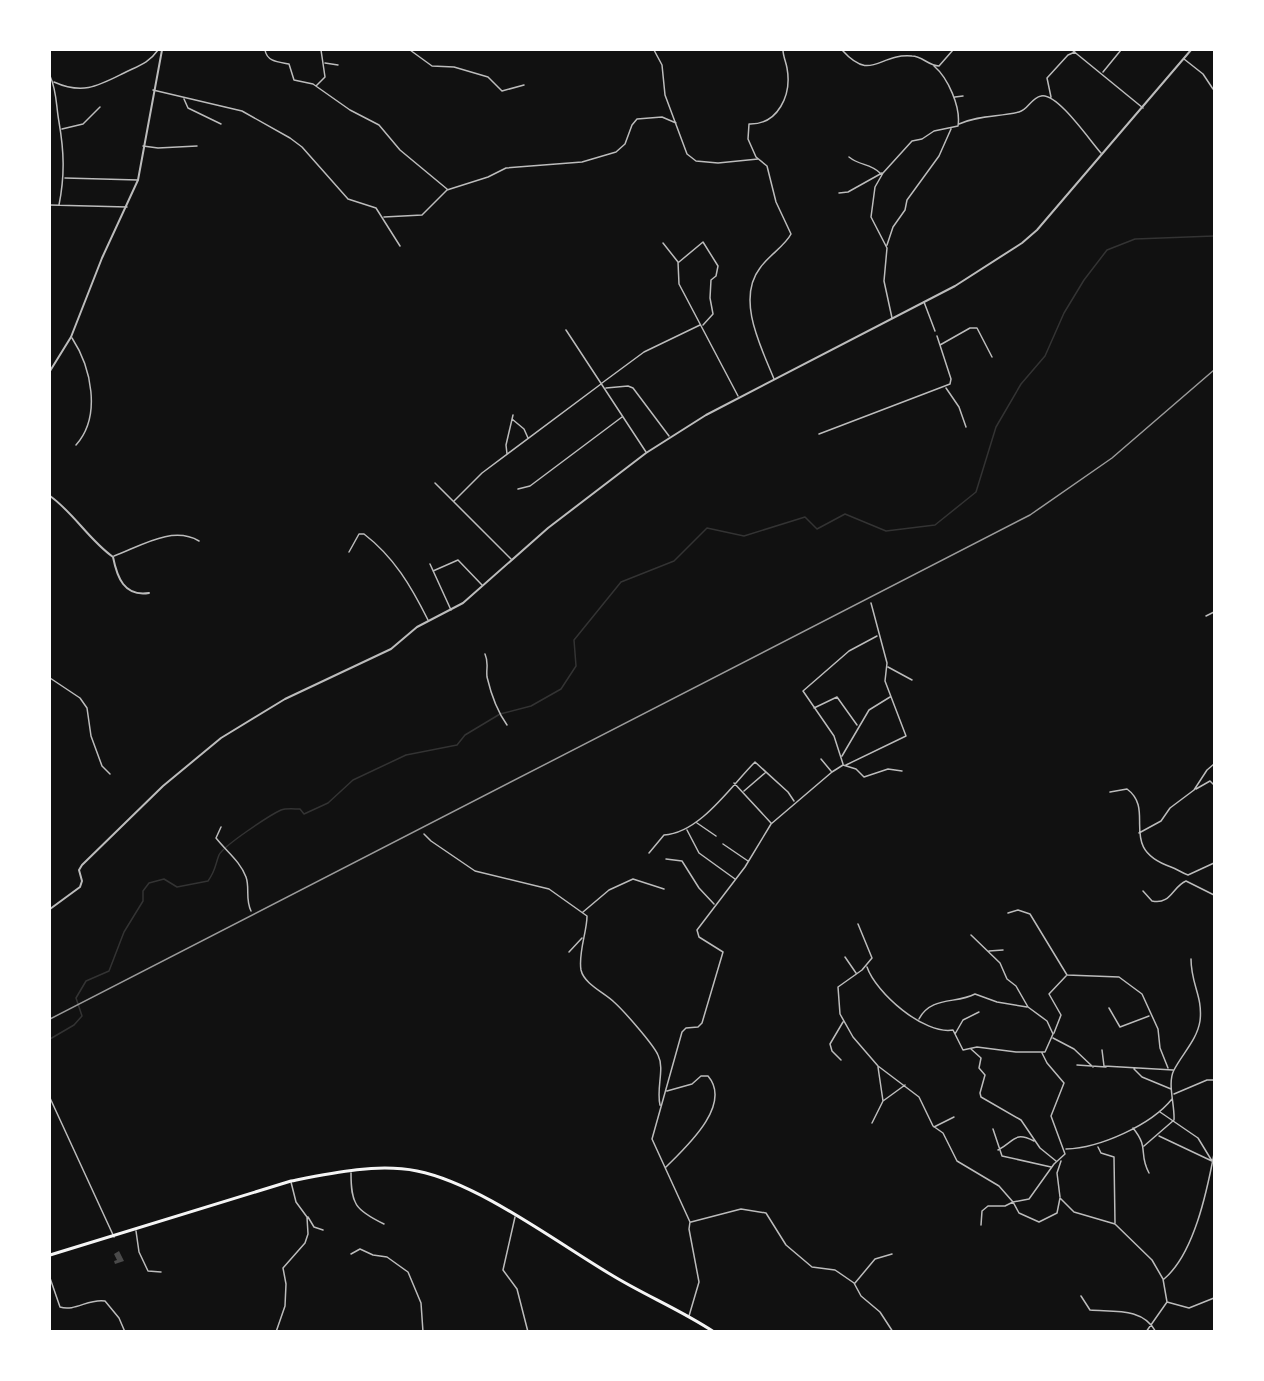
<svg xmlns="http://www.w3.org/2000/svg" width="1264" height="1381" viewBox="0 0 1264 1381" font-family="Jost,sans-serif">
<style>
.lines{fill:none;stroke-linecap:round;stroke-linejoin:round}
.stream{stroke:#333;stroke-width:1.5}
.building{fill:#4a4a4a}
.minor{stroke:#bcbcbc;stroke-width:1.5}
.tertiary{stroke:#bcbcbc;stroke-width:2}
.trunk{stroke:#f5f5f5;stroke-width:3}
.rail{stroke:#9a9a9a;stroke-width:1.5}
</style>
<rect width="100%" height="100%" fill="#111"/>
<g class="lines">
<!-- stream -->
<path class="stream" d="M50,1039l24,-14 8,-9 -6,-18 10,-17 23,-10 15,-39 19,-31v-10l6,-8 15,-4 13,8 31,-6c8,-11 7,-16 11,-26 4,-9 51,-40 62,-45 5,-2 13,-1 19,-1l4,5 24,-11 25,-23 53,-25 51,-10 8,-10 35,-21 31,-8 30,-17 15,-23 -2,-26 47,-58 53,-21 33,-33 37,8 61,-19 12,12 28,-15 41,17 49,-6 41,-33 20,-65 25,-43 24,-28 19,-43 20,-33 23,-30 28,-11 79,-3"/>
</g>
<!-- building -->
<path class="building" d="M119,1251l5,10 -9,3 -1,-3 3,-1 -3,-6z"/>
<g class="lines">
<!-- minor -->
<path class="minor" d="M265,50c2,12 14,12 24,14l5,16 19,4 37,26 29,15 21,25 47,39
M410,50l22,16 22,1 34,10 14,14 22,-6
M654,50l8,15 3,30 22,59 9,7 22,2 40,-4
M842,50c30,33 36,3 70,6 10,0 17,10 27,10l14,-16
M1072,50l71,58
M1184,59l19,15 10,15
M325,63l13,2
M1103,72l18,-22
M50,76c7,15 6,30 9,46 5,29 6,53 0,83
M54,82c29,13 44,4 70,-9 14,-7 25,-10 34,-23
M316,86l9,-9 -4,-27
M153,90l89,21 48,27 12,9 46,52 28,9 24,38
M955,97l8,-1
M1051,97l-4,-19 21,-23 7,-3
M184,99l4,9 33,16
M959,124c20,-9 39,-7 60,-12 9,-2 12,-14 22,-16 16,-4 49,45 60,57
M62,129l21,-5 17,-17
M143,146l15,2 39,-2
M849,157c11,9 21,6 31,16
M65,178l73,2
M839,193l9,-1 34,-19
M50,205l77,2
M384,217l38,-2 25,-25 41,-13 18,-9 76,-6 34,-10 9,-8 7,-19 5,-6 25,-2 14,6
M663,243l15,19 1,22 59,112
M887,245l6,-18 12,-17 2,-10 32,-44 12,-27
M679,262l24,-20 15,24 -2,10 -5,4 -1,18 3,16 -10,11
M924,302l11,29
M892,318l-8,-37 3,-33 -16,-31 4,-30 8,-14 29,-32 10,-2 12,-8 24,-5c3,-19 -10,-48 -24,-60
M566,330l80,122
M72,338c19,29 30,78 4,107
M940,345l30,-17h7l15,29
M774,379c-13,-32 -38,-80 -14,-111 8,-12 25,-22 31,-34l-15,-32 -9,-36 -11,-9 -8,-18 1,-15c29,1 43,-29 38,-56 -1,-6 -4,-12 -4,-18
M602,383l42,-31 56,-27
M606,388l22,-2 5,2 36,48
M946,388l13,19 7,20
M512,419l12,10 4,9
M819,434l131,-50 1,-5 -14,-43
M507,454l-1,-9 7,-30
M435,483l76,76
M518,489l12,-3 92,-69
M454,501l28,-28 119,-89
M349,552l10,-18h5c30,23 47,52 64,86
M114,556c25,-9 58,-31 85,-15
M430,564l21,46
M433,571l25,-11 24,25
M1206,616l8,-4
M485,654c4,9 1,14 2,23 4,17 10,34 20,48
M888,667l24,13
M50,678l30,20 7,10 4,28 11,30 8,8
M814,708l23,-11 20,28
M842,756l27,-46 21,-13
M821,759l10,12
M843,764l-9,-28 -31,-45 46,-40 28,-15
M846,765l60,-29 -21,-55 2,-18 -16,-60
M734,783l37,40
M1196,789l14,-8 4,4
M744,791l21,-18
M1110,792l17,-3c30,22 -11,59 44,78 6,2 11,6 17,8l26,-12
M697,823l19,13
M221,827l-5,11c11,14 24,23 30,39 4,11 -1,22 5,34
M687,830l12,23 36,26
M1139,833l22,-12 9,-13 24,-18 13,-20 7,-6
M424,834l7,7 44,30 74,18 38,27c0,16 -9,37 -6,54 3,14 24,23 33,32 10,9 39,42 44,53 7,14 -2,33 2,50
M723,844l25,17
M649,853l15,-18c36,-2 67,-49 91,-73l33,30 6,9
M666,859l16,2 17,27 15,16
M1214,864v20
M1143,891l9,10c19,4 20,-14 34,-20l28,14
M583,912l26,-22 24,-11 31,10
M1008,913l10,-3 12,4 37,61 52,2 23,17 16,35 2,19 8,20
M858,924l14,34 -10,12 -24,17 2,27 13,23 25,29 41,31 14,29 10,7 14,28 42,25 14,16 16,-3 25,-35 11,-10 -14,-38 13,-33 -17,-20 -5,-10
M989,951l14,-1
M569,952l13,-14
M845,957l11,16
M867,967c9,26 57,68 86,63l10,20 14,-3 39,5h29l8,-18 -6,-13 -19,-14 -12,-21 -9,-7 -7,-16 -29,-28
M1109,1008l11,19 29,-11
M919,1019c12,-23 37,-15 56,-25l22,8 30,5
M1054,1033l7,-18 -12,-21 17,-18
M955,1034l8,-14 16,-8
M1053,1038l21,11 19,18
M971,1049l10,9 -2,10 6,7 -5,18 1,4 40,23 19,28 16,13
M1102,1050l2,16 69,4
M841,1060l-9,-9 -2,-7 13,-22
M1077,1065l29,2
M878,1067l5,34
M1134,1069l8,8 29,12
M1174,1094l33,-14h7
M50,1098l64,139
M1160,1112l38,26 14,23
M872,1123l11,-22 22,-16
M934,1127l20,-10
M1133,1128c17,21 5,25 16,45
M993,1129l9,27 49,11
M1159,1136l55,26
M1144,1146l30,-26c1,-15 -7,-37 0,-50 8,-16 23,-30 26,-49 3,-25 -9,-36 -9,-62
M1098,1147l3,6 13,4 1,66
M1066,1149c34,-1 85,-24 106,-50
M998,1150c17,-9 16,-19 36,-9
M666,1167c19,-19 67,-62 42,-91h-7l-9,8 -25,7
M351,1173c0,31 4,37 33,51
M1060,1197l-3,-24 4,-12
M308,1217l6,10 9,3
M515,1217l-12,53 14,19 11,43
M691,1222l50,-13 25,4 20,32 26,22 23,3 19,13 7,13 19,16 13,20
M981,1225l1,-14 6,-5h17l8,-4 6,11 20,9 18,-9 3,-15 14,14 41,12 37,36 11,19 4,23 -21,30
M136,1231l3,21 9,19 13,1
M351,1254l9,-5 13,6 14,2 21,15 13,31 2,29
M50,1278l10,29c15,5 29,-9 45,-6l14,17 6,14
M1164,1279c30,-25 43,-88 50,-125
M855,1283l20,-24 17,-5
M1081,1296l9,14c23,2 53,-3 66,22
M1167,1302l22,6 25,-10
M689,1316l10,-34 -10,-53 1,-7 -38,-83 30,-107 4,-4 12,-1 4,-4 21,-71 -24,-15 -2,-7 48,-63 26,-43 61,-52 11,-7 13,4 8,8 24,-8 14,2
M276,1332l9,-26 1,-22 -3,-16 22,-25 3,-9 -1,-17 -11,-15 -5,-20"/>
<!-- tertiary -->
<path class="tertiary" d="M50,67v14
M50,371l21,-34 31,-79 36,-78 24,-130
M50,496c24,17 38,43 63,61 4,20 11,40 36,36
M50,909l30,-22 2,-6 -3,-11 3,-5 81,-79 58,-48 64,-39 106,-50 26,-22 46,-24 85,-75 98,-75 60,-38 249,-129 67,-43 15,-13 154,-180"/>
<!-- trunk -->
<path class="trunk" d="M50,1255l241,-74c40,-8 86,-18 126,-10 61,12 139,71 193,103 34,21 71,36 104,58"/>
<!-- rail -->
<path class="rail" d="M50,1019l980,-504 82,-57 102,-88"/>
</g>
<!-- border -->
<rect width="1264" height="1381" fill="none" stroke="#ffffff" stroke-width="102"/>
</svg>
